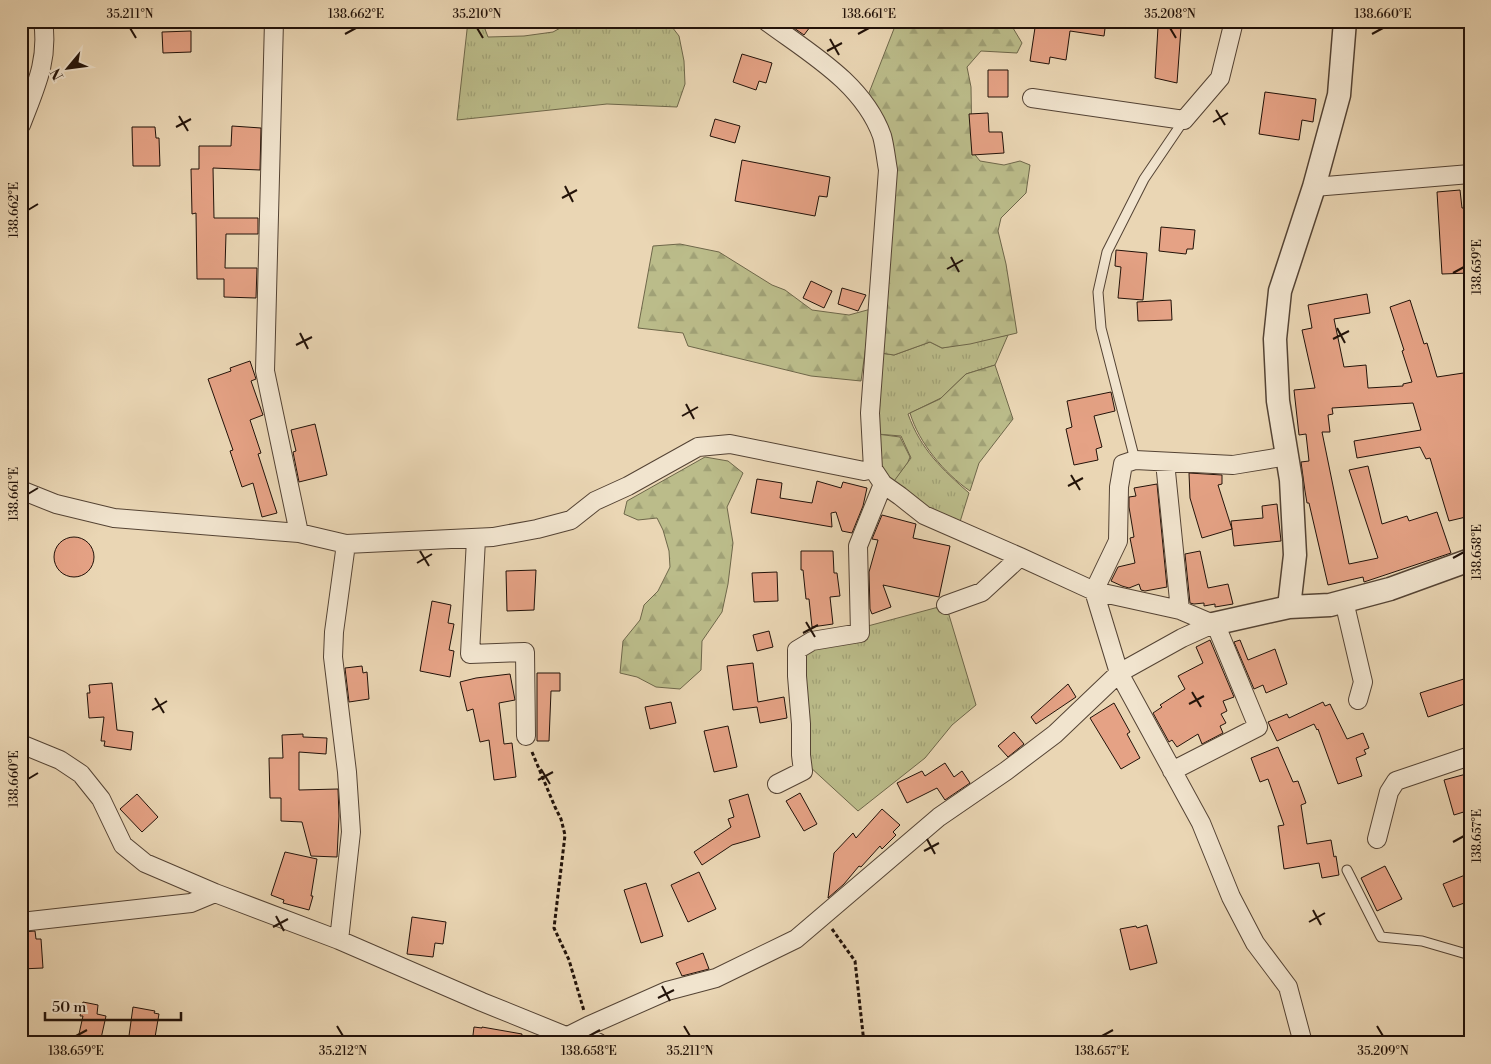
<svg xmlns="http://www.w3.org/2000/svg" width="1491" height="1064" viewBox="0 0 1491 1064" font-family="'Libre Bodoni',serif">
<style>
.grass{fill:url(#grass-tufts);stroke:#6e674a}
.forest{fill:url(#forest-firs);stroke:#6e674a}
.building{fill:#e5a285;stroke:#221209}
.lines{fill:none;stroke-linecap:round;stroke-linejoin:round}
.service-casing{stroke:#544334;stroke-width:11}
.minor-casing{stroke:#544334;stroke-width:20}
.tertiary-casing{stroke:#544334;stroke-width:25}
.path{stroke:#221209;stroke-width:3;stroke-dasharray:4 2.5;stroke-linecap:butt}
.service{stroke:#f1e4ce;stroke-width:9}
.minor{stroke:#f1e4ce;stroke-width:18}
.tertiary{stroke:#f1e4ce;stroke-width:22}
.ticks{fill:none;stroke:#221209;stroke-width:2}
.neatline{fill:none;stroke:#221209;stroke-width:2}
.ticks-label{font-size:12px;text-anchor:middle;fill:#221209}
</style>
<defs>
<pattern id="grass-tufts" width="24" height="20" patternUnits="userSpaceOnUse" patternTransform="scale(1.25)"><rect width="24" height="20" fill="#bbbc8a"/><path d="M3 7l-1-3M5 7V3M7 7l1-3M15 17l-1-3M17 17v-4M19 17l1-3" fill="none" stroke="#a0a176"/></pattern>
<pattern id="forest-firs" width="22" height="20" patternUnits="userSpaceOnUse" patternTransform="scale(1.25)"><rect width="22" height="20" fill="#bbbc8a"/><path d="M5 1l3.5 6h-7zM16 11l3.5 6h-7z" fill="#a0a176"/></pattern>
</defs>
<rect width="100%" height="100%" fill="#ead6b4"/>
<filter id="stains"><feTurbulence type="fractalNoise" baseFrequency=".004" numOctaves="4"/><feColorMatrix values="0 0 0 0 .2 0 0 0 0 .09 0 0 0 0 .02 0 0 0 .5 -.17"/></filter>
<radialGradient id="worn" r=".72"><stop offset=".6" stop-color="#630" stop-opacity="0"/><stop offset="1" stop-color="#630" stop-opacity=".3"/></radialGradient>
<!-- grass -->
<path class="grass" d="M468,21h14l6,16 36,-1 29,-4 20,-11h87l9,2 10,13 5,25 1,23 -8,23 -70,-3 -150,16z
M1008,335l-13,30 -29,9 -25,24 -33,16c13,36 34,55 61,79l-10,32 -70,-38 22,-29 -10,-22 -24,-2 -3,-82 20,3 36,-13 12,6z
M946,605l30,100 -24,20 -27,33 -67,53 -49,-45 -11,-105 14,-20z"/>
<!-- forest -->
<path class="forest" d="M897,21h111l2,2 12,20 -5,10 -36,-2 -14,16 4,20 1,64 8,10 24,4 16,-4 10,4 -4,28 -25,25 -3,13 8,33 11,69 -47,11 -28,4 -12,-6 -36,13 -20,-3 14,-179 -21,-75z
M680,244l39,8 53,33 13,5 27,20 37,5 22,-6 -10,72 -50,-5 -123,-30 -5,-13 -45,-5 15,-82z
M995,365l18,54 -34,44 -9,28c-26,-18 -51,-48 -60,-78l30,-14 26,-25z
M877,434l23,3 10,20 -2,5 -19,26 -15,-45z
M705,457l23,4 15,12 -16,34 6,36 -5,41 -6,28 -20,29 -1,29 -21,19 -24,-2 -19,-10 -17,-4 3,-32 17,-21 4,-15 14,-14 12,-24 -1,-16 -6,-21 -6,-12 -19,2 -14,-6 3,-13z"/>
<!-- building -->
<path class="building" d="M784,21h18l8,6 -6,8z
M1036,21h70l-2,15 -34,-5 -4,29 -16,-3 -1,7 -19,-3z
M1158,27l23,1 -4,55 -22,-5z
M191,31v21l-28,1 -1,-21z
M742,54l30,9 -6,20 -7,-2 -3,9 -23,-8z
M988,70h20v27h-20z
M1265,92l51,7 -3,23 -11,-2 -3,20 -40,-6z
M988,113l1,19h13l2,21 -32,2 -3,-41z
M715,119l25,7 -5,17 -25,-7z
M232,126l29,2 -1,42 -47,-2 1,50h44v16h-32l-1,34h32l-1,30 -32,-1v-18h-27l-1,-66 -4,1 -1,-45h8v-23h32z
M132,127h23l1,11h3l1,28h-27z
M742,160l88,17 -3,20 -8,-1 -4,20 -80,-15z
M1460,190l2,18h4l2,26h2v39l-28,1 -5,-82z
M1161,227l34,3 -2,19h-6l-1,5 -27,-3z
M1116,250l31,3 -4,47 -25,-2 3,-31 -6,-1z
M811,281l21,10 -8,17 -21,-10z
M842,288l24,7 -8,16 -20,-7z
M1367,294l3,19 -36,6 10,48 22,-2 2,23 35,-2v-2l9,-2 -10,-31 2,-1 -14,-43 20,-7 14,44 3,-1 10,34 33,-5v144l-21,5 -19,-63 -4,1 -6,-12 -63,11 -3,-17 67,-11 -8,-27 -81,5 1,6 -5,1 2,17h-8l27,132 29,-6 -29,-88 19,-4 14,58 25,-8 2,5 28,-9 14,41 -87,29 -1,-5 -35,8 -19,-82h-2l-2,-12 -4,-29 8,-1 -3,-27 -7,1 -5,-45 21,-2 -13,-58 10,-2 -4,-23z
M1171,300l1,20 -34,1 -1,-19z
M250,361l6,18 -5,2 12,34 -13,5 11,33 -3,1 19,59 -15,4 -9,-34 -11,4 -12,-36 3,-1 -25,-71 23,-8 -1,-3z
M1111,392l4,19 -21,5 8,31 -6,2 2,11 -24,5 -8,-36 6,-2 -5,-26z
M315,424l12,51 -28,7 -6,-30 3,-1 -5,-21z
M1189,473l33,2v9l-4,1 14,44 -30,9 -12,-40z
M757,479l25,4 -2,15 32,5 5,-22 24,7 2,-6 24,6 -4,18 -11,27 -10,-2 -6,-19 -5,1 1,14 -81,-14z
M1157,484l10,103 -22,4 -4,-1 -2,-6 -10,4 -7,-2 -11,-5 7,-14 17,-4 -5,-25 4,-1 -5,-30v-10l7,-1 -2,-8z
M1277,504l4,37 -47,5 -3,-25 32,-3 -1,-12z
M882,515l34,9 -3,14 37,8 -11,51 -56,-12 8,22 -19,7 -2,-5 -1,-37 9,-32 -6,-1z
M54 557a20 20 0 1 1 40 0a20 20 0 1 1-40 0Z
M801,551h32l1,22h3l3,23 -10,1 3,27 -21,3 -3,-28h-3l-3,-29h-2z
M1200,551l8,37 20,-4 5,20 -18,3v-3l-11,2v-3l-10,1 -4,-1 -5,-49z
M536,570l-2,40 -27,1 -1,-40z
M777,572l1,29 -24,1 -2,-29z
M432,601l19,4 -3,18 6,1 -5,26 5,1 -4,26 -30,-6z
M769,631l4,16 -16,4 -4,-16z
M1210,640l24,57 -11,4 4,10 -6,3 5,9 -6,3 3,7 -21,11 -4,-10 -21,13 -5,-7 -3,2 -16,-29 9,-6 -2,-2 25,-16 -7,-13 25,-13 -7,-16z
M1240,640l8,20 27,-11 12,35 -21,9 -3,-8 -9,4 -20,-47z
M753,663l5,39 26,-5 3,21 -27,5 -3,-16 -24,3 -6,-44z
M362,666l1,7 4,-1 2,27 -20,3 -4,-34z
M537,673h23v18h-9l-2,50h-12z
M510,674l5,26 -16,3 5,41 8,-1 4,34 -22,3 -5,-40 -9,2 -7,-33 -6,2 -7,-29 16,-4z
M1470,677v25l-42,15 -8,-24z
M112,683l5,47 16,2 -2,18 -27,-4 1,-5h-4l3,-24 -15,1 -2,-25h3l-1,-8z
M1068,684l8,13 -40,27 -5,-7z
M671,702l5,21 -26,6 -5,-22z
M1323,702l2,4 5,-2 17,35 16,-6 6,15 -5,2 2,4 -10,4 6,18 -24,8 -20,-55 -1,1 -3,-6 -37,17 -9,-19 19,-8 2,4z
M1114,703l16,29 -3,2 13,24 -19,11 -31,-51z
M728,726l9,41 -23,5 -10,-41z
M1014,732l10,12 -16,13 -10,-11z
M303,734v3l24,1 -1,16 -27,-2v38l39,-1 1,27 -2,41 -26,-1 -9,-34 -21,-1v-23h-11l-1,-40h14l-1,-23z
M1278,747l15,35 5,-1 8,22 -5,2 6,39 24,-4 3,17 2,-1 3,19 -17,3 -3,-15 -35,6 -6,-43 6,-1 -16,-46 -8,3 -9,-24z
M945,763l9,14 8,-6 8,12 -25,17 -8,-12 -30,15 -10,-20 25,-12 3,5z
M1470,773v37l-16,5 -10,-35z
M800,793l17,31 -13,7 -18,-30z
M137,794l21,23 -16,15 -22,-23z
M748,794l12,43 -28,8 -30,20 -8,-13 37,-25 -3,-8 6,-2 -5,-17z
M882,809l18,16 -7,7 3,3 -14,14 -2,-3 -19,21 -2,-1 -15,18 -16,14 6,-45 19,-20 3,5z
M285,852l32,7 -6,37h2l-4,14 -26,-7 1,-3 -13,-5z
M1385,866l17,33 -25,12 -16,-33z
M699,872l17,37 -28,13 -17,-37z
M1470,873v28l-17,6 -10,-23z
M646,883l17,53 -22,7 -17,-53z
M412,917l34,5 -3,22 -8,-1 -2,14 -26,-3z
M1147,925l10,38 -27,7 -10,-41 16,-3 1,2z
M35,931l1,8h5l2,29 -22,1v-37z
M703,953l6,16 -27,7 -6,-13z
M83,1002l15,3 -1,9 9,2 -6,27h-23l6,-27h-3z
M133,1007l22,4 -1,2 5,1 -5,29h-26z
M474,1027l8,1v-1l40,7 -1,9h-49z"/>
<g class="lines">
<defs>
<path id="service" d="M1135,460l-34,-132 -3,-36 9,-40 37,-73 40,-59
M1347,870l34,67 41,4 48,14"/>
<path id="minor" d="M274,21l-9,350 34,162
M766,21c43,32 97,62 116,115 3,11 4,23 6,34l-18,243 3,56 10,15 17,12 24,19 96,42 74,34 86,19 33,14
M1032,98l152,22 36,-42 14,-57
M21,125c14,-37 28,-64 22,-104
M1314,187l156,-13
M1288,456l-55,9 -98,-5 -12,4 -4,23 -1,54 -24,50 25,82 82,150 30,74 24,46 33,44 15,56
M1165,462l15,148
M21,490l35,14 58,14 185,15 47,11 147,-7 44,-8 34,-9 24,-19 33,-15 70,-39 32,-3 134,27 9,-2
M476,539l-6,115 55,-2 1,84
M1344,601l19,81 -5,18
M946,605l36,-13 38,-35
M21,744l39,16 21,14 20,25 22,46 22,18 70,30 124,47 143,62 84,34
M1172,771l86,-44 -43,-104
M777,784l26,-13 -2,-16v-31l-4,-48v-26l15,-9 48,-8 -2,-87 25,-62
M1377,839l12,-47 7,-11 74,-25
M21,922l170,-19 24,-10
M339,940l12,-108 -4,-60 -14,-115 1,-25 12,-88
M576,1032l23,11
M554,1043l34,-17 79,-35 49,-13 80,-39 143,-122 67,-46 49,-37 64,-61 63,-35 31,-14"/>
<path id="tertiary" d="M1289,607l6,-52 -4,-75 -13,-79 -3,-62 5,-48 34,-104 25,-92 6,-74
M1213,624l76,-17 41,-2 60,-16 80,-29"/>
</defs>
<!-- service casing -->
<use href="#service" class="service-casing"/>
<!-- minor casing -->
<use href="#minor" class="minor-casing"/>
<!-- tertiary casing -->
<use href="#tertiary" class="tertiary-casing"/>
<!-- path -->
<path class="path" d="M532,752l23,55 6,12 4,16 -11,93 15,32 15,51
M832,929l23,32 9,82"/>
<!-- service -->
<use href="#service" class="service"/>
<!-- minor -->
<use href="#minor" class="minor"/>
<!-- tertiary -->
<use href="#tertiary" class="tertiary"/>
</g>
<!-- ticks -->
<path class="ticks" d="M130,28l6,10M477,28l6,10M1170,28l6,10M345,34l11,-6M858,34l11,-6M1372,34l11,-6M830,39l9,16M827,51l15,-8M1216,110l9,15M179,116l9,15M1213,122l15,-9M176,127l15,-8M565,186l8,16M562,198l15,-8M28,210l10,-6M951,257l8,15M947,269l16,-9M1453,273l11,-6M1337,328l8,15M300,333l8,16M1333,339l16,-8M296,345l16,-8M686,404l8,15M682,416l16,-9M1071,475l9,15M1068,486l15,-8M28,494l10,-6M420,551l9,15M1453,558l11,-6M417,563l15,-9M806,622l9,15M803,633l15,-8M1192,692l9,15M155,698l9,15M1189,704l15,-8M152,710l15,-9M541,769l9,15M28,779l10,-6M538,780l15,-8M927,839l8,15M1453,842l11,-6M924,851l15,-8M1313,910l8,15M276,916l8,15M1309,922l16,-9M273,927l15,-8M662,986l8,15M658,998l16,-8M337,1026l6,10M684,1026l6,10M1377,1026l6,10M76,1036l11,-6M589,1036l11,-6M1102,1036l11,-6"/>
<!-- margin -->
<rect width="1491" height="1064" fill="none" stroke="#ead6b4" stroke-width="55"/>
<!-- north arrow -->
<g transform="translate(68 68) rotate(241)" stroke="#f1e4ce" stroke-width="4" paint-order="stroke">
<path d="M0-4L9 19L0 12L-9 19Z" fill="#221209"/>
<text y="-8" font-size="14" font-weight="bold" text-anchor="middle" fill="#221209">N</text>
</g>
<!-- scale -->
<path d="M45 1012v8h136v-8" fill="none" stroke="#221209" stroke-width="2.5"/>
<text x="52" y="1012" font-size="15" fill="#221209" stroke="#f1e4ce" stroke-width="4" paint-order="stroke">50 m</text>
<rect x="28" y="28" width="1436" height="1008" class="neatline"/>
<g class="ticks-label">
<text x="130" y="18">35.211°N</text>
<text x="356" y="18">138.662°E</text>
<text x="477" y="18">35.210°N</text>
<text x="869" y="18">138.661°E</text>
<text x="1170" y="18">35.208°N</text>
<text x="1383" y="18">138.660°E</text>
<text transform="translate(14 210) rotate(-90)" y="4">138.662°E</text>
<text transform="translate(1477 267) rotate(-90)" y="4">138.659°E</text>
<text transform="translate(14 494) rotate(-90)" y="4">138.661°E</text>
<text transform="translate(1477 552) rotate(-90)" y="4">138.658°E</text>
<text transform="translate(14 779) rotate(-90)" y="4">138.660°E</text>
<text transform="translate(1477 836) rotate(-90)" y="4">138.657°E</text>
<text x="76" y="1055">138.659°E</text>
<text x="343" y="1055">35.212°N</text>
<text x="589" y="1055">138.658°E</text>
<text x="690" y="1055">35.211°N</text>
<text x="1102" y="1055">138.657°E</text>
<text x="1383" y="1055">35.209°N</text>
</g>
<rect width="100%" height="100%" filter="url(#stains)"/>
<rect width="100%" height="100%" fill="url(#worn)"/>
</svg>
